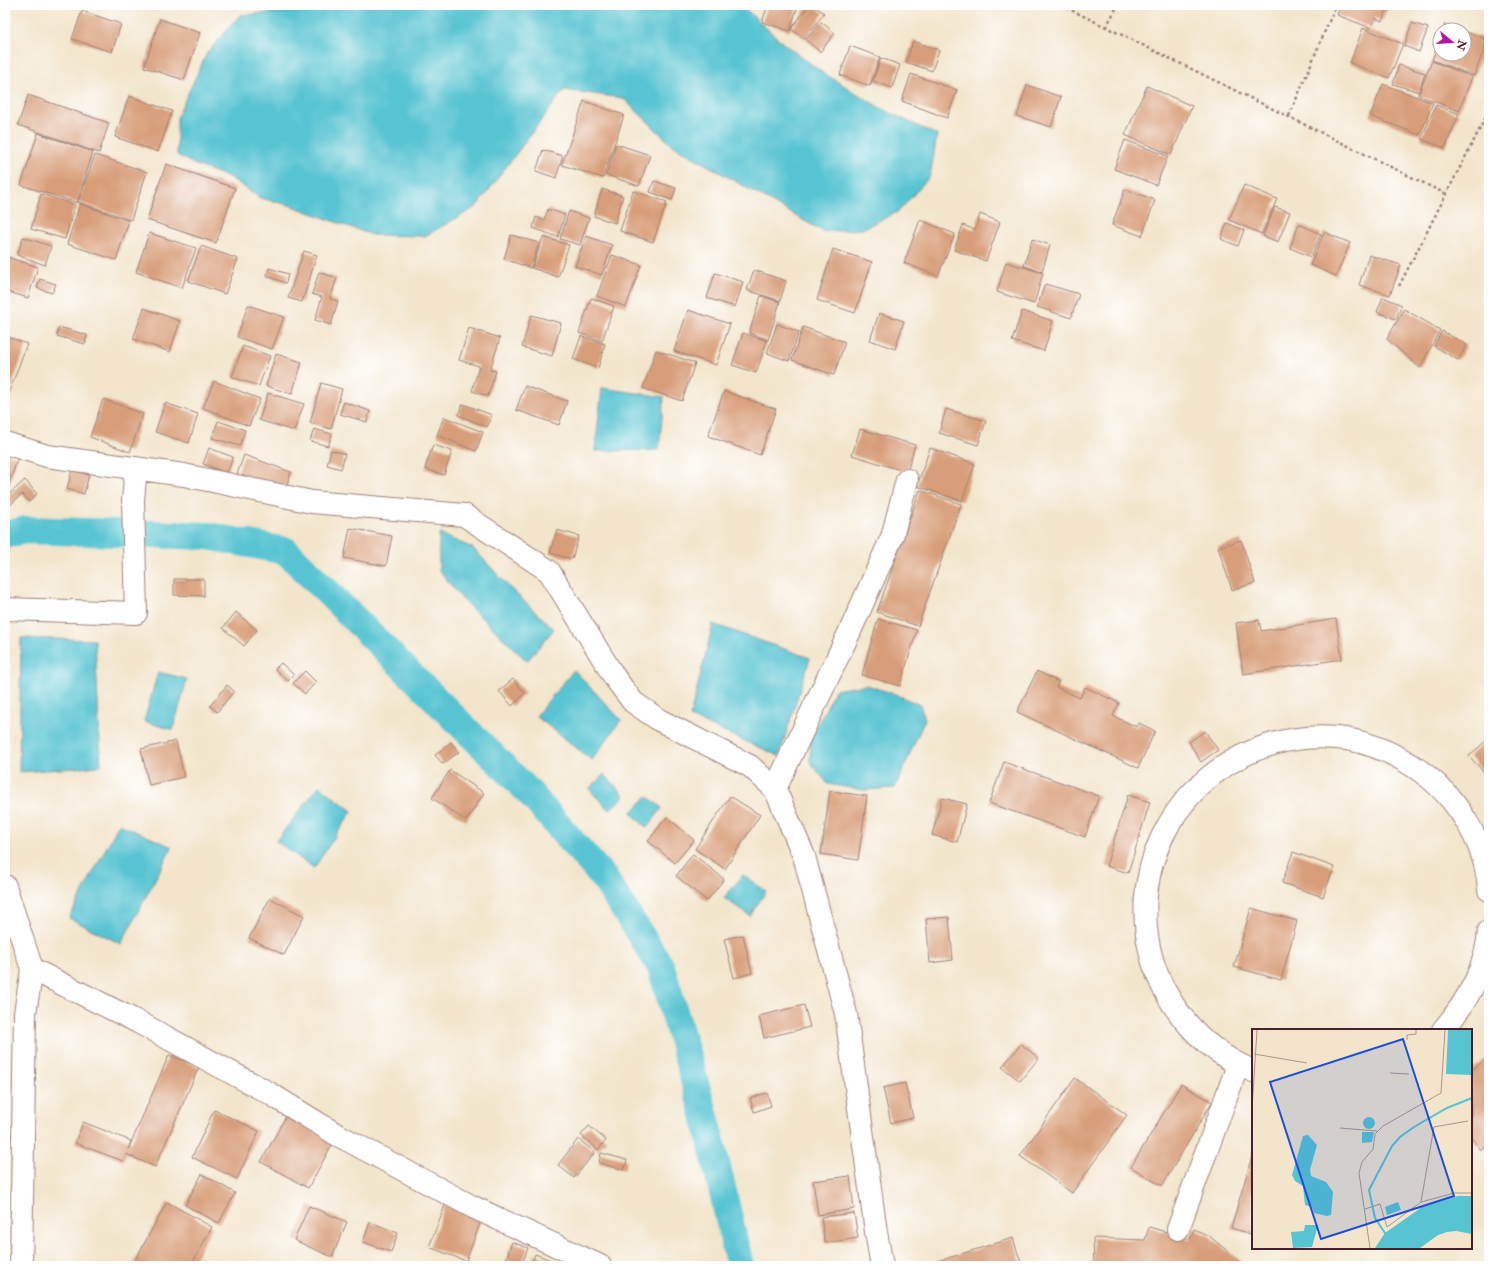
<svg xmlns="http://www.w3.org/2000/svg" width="1494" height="1271" viewBox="0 0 1494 1271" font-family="'IM FELL Double Pica',serif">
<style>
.water{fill:#58c4d2;stroke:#51727e}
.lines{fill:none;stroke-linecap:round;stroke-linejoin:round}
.canal{stroke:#58c4d2;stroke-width:28}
.building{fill:#d89e79}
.minor-casing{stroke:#9e827b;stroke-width:24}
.path{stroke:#9e827b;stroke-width:2.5;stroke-dasharray:3 3;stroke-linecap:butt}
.minor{stroke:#fff;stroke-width:22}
.inset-river{fill:none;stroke:#58c4d2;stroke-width:2}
.inset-road{fill:none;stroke:#af968b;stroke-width:1}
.view{fill:#1d4ed8;fill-opacity:0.15;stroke:#1d4ed8;stroke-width:2}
.inset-edge{fill:none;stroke:#4a1f2b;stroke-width:2}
</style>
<rect width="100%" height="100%" fill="#fff"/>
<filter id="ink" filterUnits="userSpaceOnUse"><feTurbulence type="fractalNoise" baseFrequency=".025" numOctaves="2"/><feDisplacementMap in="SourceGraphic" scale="8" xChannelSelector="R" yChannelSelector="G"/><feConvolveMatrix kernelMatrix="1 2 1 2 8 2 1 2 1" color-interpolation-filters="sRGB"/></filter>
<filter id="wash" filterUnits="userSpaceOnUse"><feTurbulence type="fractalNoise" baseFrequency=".012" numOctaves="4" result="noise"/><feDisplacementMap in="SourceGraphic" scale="16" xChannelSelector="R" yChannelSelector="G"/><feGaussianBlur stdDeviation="0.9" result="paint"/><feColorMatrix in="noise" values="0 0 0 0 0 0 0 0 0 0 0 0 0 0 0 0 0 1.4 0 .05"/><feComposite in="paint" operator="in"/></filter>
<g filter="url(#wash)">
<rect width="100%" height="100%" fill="#f2e5cb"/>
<!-- water -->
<path class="water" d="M306,5h435l43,39 39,29 61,37 53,25 -7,41 -31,35 -37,18 -38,3 -152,-87 -49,-47 -59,-8 -88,117 -51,29 -53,-1 -83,-30 -29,-7 -29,-20 -35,-13 -19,-10v-38l30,-64 33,-38 62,-4z
M602,388l62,9 -5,53 -64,1z
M439,534l34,14 37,40 44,41 -27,32 -64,-61 -24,-30z
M713,624l97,34 -31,98 -89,-39z
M21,638l74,2 6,126 -82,6z
M574,670l47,50 -29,40 -56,-44z
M158,672l29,7 -14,51 -29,-9z
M866,685l29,9 25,11 5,14 -30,69 -32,2 -35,-6 -18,-22 1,-24 24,-48z
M604,774l21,22 -16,14 -20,-21z
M319,786l33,25 -38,57 -38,-27z
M647,796l15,12 -15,20 -16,-15z
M119,824l53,23 -51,97 -52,-26z
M743,875l23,16 -16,25 -26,-18z"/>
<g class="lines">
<!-- canal -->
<path class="canal" d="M5,535l20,-5 183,6 78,15 241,239 77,88 57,89 46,157 33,142"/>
</g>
<g id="blocks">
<!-- building -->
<path class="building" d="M768,5h20l9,3 -7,23 -28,-9z
M809,5h4l11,8 -19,26 -14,-10z
M1341,5h48l-7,16 -7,-3 -4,10 -34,-13z
M82,11l39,13 -9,28 -40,-13z
M160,19l40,14 -16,47 -40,-13z
M821,22l14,11 -15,19 -14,-12z
M1412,23l16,5 -9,24 -15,-6z
M1445,24l15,6h-17z
M1363,28l40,16 -14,34 -39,-15z
M1464,31l24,9 -14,36 -42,-16 8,-21v15h24z
M913,41l26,9 -7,21 -26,-9z
M850,46l30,11 -10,29 -30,-11z
M881,58l19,7 -8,23 -19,-7z
M1432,61l40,16 -13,34 -41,-16z
M1399,65l26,8 -6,19 -26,-8z
M911,74l46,16 -10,28 -45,-17z
M1383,84l50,19 -13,32 -50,-19z
M1027,85l34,12 -10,30 -34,-11z
M1147,86l45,20 -21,49 -46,-20z
M28,95l81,28 -10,30 -81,-28z
M129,96l43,15 -14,41 -43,-15z
M584,101l40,14 -21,63 -41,-13z
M1436,105l23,9 -14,34 -24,-9z
M38,133l55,19 -16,51 -56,-18z
M1125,140l43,16 -12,29 -42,-16z
M616,144l34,11 -11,31 -33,-11z
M543,150l20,6 -7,22 -20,-7z
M95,155l52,17 -16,48 -53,-18z
M166,164l69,24 -19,55 -69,-23z
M654,181l22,7 -4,12 -22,-8z
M1244,185l33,14 -15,35 -33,-14z
M602,189l21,7 -8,27 -21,-7z
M1125,189l30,11 -13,36 -30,-11z
M633,191l34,11 -14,40 -33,-11z
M41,194l34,11 -10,34 -34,-10z
M80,204l49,17 -13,39 -49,-16z
M1275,207l15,5 -12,30 -15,-6z
M548,209l17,6 -7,22 -25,-9 3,-11 8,3z
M569,211l20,7 -9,27 -20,-6z
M980,214l20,8 -14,39 -32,-11 9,-25 12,5z
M920,220l35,14 -17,42 -34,-13z
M1227,223l17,7 -6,16 -17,-7z
M1299,224l22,10 -10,23 -21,-9z
M1324,232l26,11 -14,33 -26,-11z
M149,233l47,15 -14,40 -46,-16z
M511,235l28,8 -8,25 -27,-9z
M586,236l26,9 -10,30 -27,-9z
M23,237l28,9 -6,19 -28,-10z
M543,237l26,8 -11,32 -26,-9z
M1032,239l18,6 -8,27 -18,-6z
M201,246l37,13 -13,35 -37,-13z
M833,249l39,13 -17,51 -38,-13z
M304,251l13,4 -15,47 -14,-4z
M612,255l29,10 -15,42 -29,-11z
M1369,255l32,10 -11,30 -31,-10z
M7,257l31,10 -10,31 -23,-7v-28z
M1006,262l37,11 -9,31 -37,-12z
M269,268l19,6 -2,9 -19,-7z
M754,270l32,11 -6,20 -33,-11z
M319,272l18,6 -7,21 8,2 -7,24 -16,-5 7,-23 -10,-3z
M715,273l28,9 -8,25 -28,-9z
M40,279l16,5 -4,9 -15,-5z
M1045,284l34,10 -8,24 -34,-11z
M761,296l19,6 -12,38 -19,-7z
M1383,297l19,8 -6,14 -19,-7z
M591,298l23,8 -12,35 -23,-8z
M248,305l36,12 -12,32 -35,-12z
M144,308l36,13 -10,31 -37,-13z
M1404,309l36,21 -20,38 -33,-29z
M688,310l42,14 -14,41 -42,-14z
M1022,311l31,10 -9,30 -32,-10z
M879,313l25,8 -9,28 -25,-9z
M531,315l30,8 -9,33 -30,-9z
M777,324l22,8 -10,29 -22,-8z
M59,327l28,8 -2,9 -28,-8z
M803,327l42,15 -11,33 -42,-15z
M469,328l31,10 -10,32 6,1 -8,25 -16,-5 7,-25 -20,-6z
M1442,331l25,14 -9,15 -24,-14z
M743,333l24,8 -11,32 -24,-8z
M5,336l22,8 -19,51 -3,-1z
M581,336l24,8 -7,24 -25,-9z
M243,346l27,10 -11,30 -27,-9z
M656,350l39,13 -13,38 -39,-13z
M276,354l26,8 -10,32 -26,-8z
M214,381l46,18 -11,27 -46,-18z
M321,383l21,6 -11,40 -21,-6z
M525,386l42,15 -8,24 -43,-15z
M724,391l52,18 -16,46 -52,-19z
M268,393l36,11 -10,27 -35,-11z
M103,399l40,15 -13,38 -40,-15z
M344,402l26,9 -3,11 -27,-8z
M165,403l33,11 -9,29 -34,-11z
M463,404l29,11 -5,12 -29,-12z
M946,409l40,12 -8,24 -39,-12z
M444,417l39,15 -7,19 -39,-16z
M218,421l27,9 -5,16 -28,-8z
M314,429l18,5 -4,12 -18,-5z
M860,429l55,16 -8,27 -55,-17z
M433,445l19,6 -8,24 -19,-6z
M209,448l24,9 -6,16 -24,-9z
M930,448l45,16 -13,37 -45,-15z
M331,450l14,4 -4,15 -14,-4z
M5,453l13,4 -11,33h-2z
M244,455l47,17 -7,22 -48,-17z
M72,470l17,5 -5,19 -17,-5z
M25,480l12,14 -8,8 -7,-8 -15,14 -2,-3v-7z
M920,490l41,14 -43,122 -41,-14z
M350,528l42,8 -6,30 -42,-8z
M557,530l22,6 -7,23 -22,-6z
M1241,540l14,43 -23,7 -14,-43z
M174,579h30v17l-30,-1z
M236,612l21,18 -13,16 -21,-18z
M878,619l39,11 -17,56 -38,-11z
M1336,619l6,40 -99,15 -7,-51 23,-3 2,11z
M281,663l13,12 -6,6 -13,-12z
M305,671l11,11 -11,12 -12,-11z
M1037,671l22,11 -3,5 24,11 5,-11 34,16 -6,13 24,11 2,-4 16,8 -17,37 -121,-56z
M513,679l12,14 -13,13 -13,-15z
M227,685l7,6 -17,21 -7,-6z
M1205,731l13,19 -17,12 -12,-20z
M1489,738v40l-20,-22z
M176,741l8,36 -35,8 -8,-36z
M451,742l8,10 -16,12 -8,-9z
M1004,762l95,34 -14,41 -96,-34z
M450,770l34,23 -18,28 -34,-23z
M830,791l37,5 -9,64 -37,-6z
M1128,795l22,7 -22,71 -22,-7z
M730,796l30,19 -35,54 -30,-20z
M942,798l25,6 -10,38 -25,-7z
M667,817l27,23 -19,23 -27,-22z
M1293,852l41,15 -11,30 -41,-14z
M693,854l31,25 -17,22 -31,-25z
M270,898l34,18 -20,39 -35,-17z
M1251,908l46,13 -16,59 -47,-13z
M949,917l4,43 -23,3 -4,-44z
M743,935l9,38 -18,5 -10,-39z
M804,1005l6,22 -46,11 -5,-22z
M1021,1044l18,14 -19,23 -18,-14z
M169,1055l30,12 -44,100 -29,-13 -3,7 -48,-18 8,-21 48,19 -3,9z
M1489,1056v88l-8,6 -10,-13v-66z
M1075,1078l52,37 -55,78 -52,-37z
M905,1083l8,35 -22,5 -8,-35z
M1181,1084l31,18 -50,84 -31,-19z
M767,1093l4,13 -17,6 -4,-14z
M214,1110l45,21 -22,48 -45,-22z
M286,1116l47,27 -25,45 -47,-26z
M589,1126l17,14 -8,10 -17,-15z
M578,1139l17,13 -21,26 -16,-13z
M601,1153l26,7 -3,10 -25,-7z
M1253,1153v82l-22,-7z
M202,1174l33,19 -16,30 -34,-18z
M850,1176l4,33 -36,6 -5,-34z
M167,1202l45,25 -21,39h-50l-7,-4z
M445,1205l37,13 -16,43 -37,-14z
M309,1206l38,16 -15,35 -38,-17z
M854,1213l4,25 -33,5 -4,-26z
M370,1222l28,11 -7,19 -28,-10z
M1149,1227l41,12 4,-10 15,7 37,30h-152l-1,-28 52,2z
M1013,1238l9,28h-100z
M512,1242l16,6 -7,18 -15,-6z
M535,1254l32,12h-36z"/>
</g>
</g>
<g filter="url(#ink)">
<use href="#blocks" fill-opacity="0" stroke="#9e827b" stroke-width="1"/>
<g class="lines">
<defs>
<path id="minor" d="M5,443l42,13 137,19 128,27 152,13 85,56 66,107 18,24 26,18 91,46 25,23 29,67 42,158 30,218 6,34
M5,609l131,4 -3,-113 3,-32
M775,789l76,-160 41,-92 15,-57
M5,886l27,83
M1443,1030c24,-28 43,-61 46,-99
M1253,1071c-36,-15 -64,-40 -84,-73 -18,-30 -26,-66 -23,-102 9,-100 101,-171 200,-157 24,4 47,14 67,27 41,26 73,75 76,124
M1178,1229l60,-164
M21,1266l4,-253 7,-44 106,53 131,71 65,40 139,74 127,59"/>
</defs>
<!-- minor casing -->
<use href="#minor" class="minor-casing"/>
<!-- path -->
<path class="path" d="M1061,5l385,189
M1106,27l12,-22
M1289,116l47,-111
M1399,286l90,-175"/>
<!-- minor -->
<use href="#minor" class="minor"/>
</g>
</g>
<!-- overview -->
<g transform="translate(1252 1029)">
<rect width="220" height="220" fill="#f2e5cb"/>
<path d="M196,1h24v45l-26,-1zM111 94a6 6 0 1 1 12 0a6 6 0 1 1-12 0ZM110,103h12l-2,10 -10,1zM56,106l9,10 -7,25 1,6 15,6 7,10 -2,23 -4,1 -13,-3 -2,-6 -7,-2 -2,-19 -8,-5 -3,-6 11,-39zM206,167h14v38l-16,-3 -9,1 -9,3 -18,13h-45l10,-15 37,-26zM146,173l3,8 -14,5 -2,-8zM53,196h13l-6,22 -19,1 -2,-16 13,-1z" fill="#58c4d2"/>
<path class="inset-river" d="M135,207l-12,-18 -6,-28 23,-44 8,-9 14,-10 33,-19 25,-10"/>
<path class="inset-road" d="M155,11v-5l9,-1v-4M2,25l53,9M138,44l19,1M0,80l5,-79M216,92l-34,6 -13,75 33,-9h18M88,99l37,3M113,180l15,-5 7,23 34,-25M118,219l-11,-75 3,-11 11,-13 2,-15 8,-8 58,-33 4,-63"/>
<path class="view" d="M151,10l51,157 -133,43 -51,-157z"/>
<rect width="220" height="220" class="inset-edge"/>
</g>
<!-- margin -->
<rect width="1494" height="1271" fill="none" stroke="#fff" stroke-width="20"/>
<!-- north arrow -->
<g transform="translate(1452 42) rotate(108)"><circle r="19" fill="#ffffff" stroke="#b7a5aa"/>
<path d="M0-3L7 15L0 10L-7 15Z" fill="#b5179e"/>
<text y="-6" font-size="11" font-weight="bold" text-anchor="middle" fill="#4a1f2b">N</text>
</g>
</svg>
